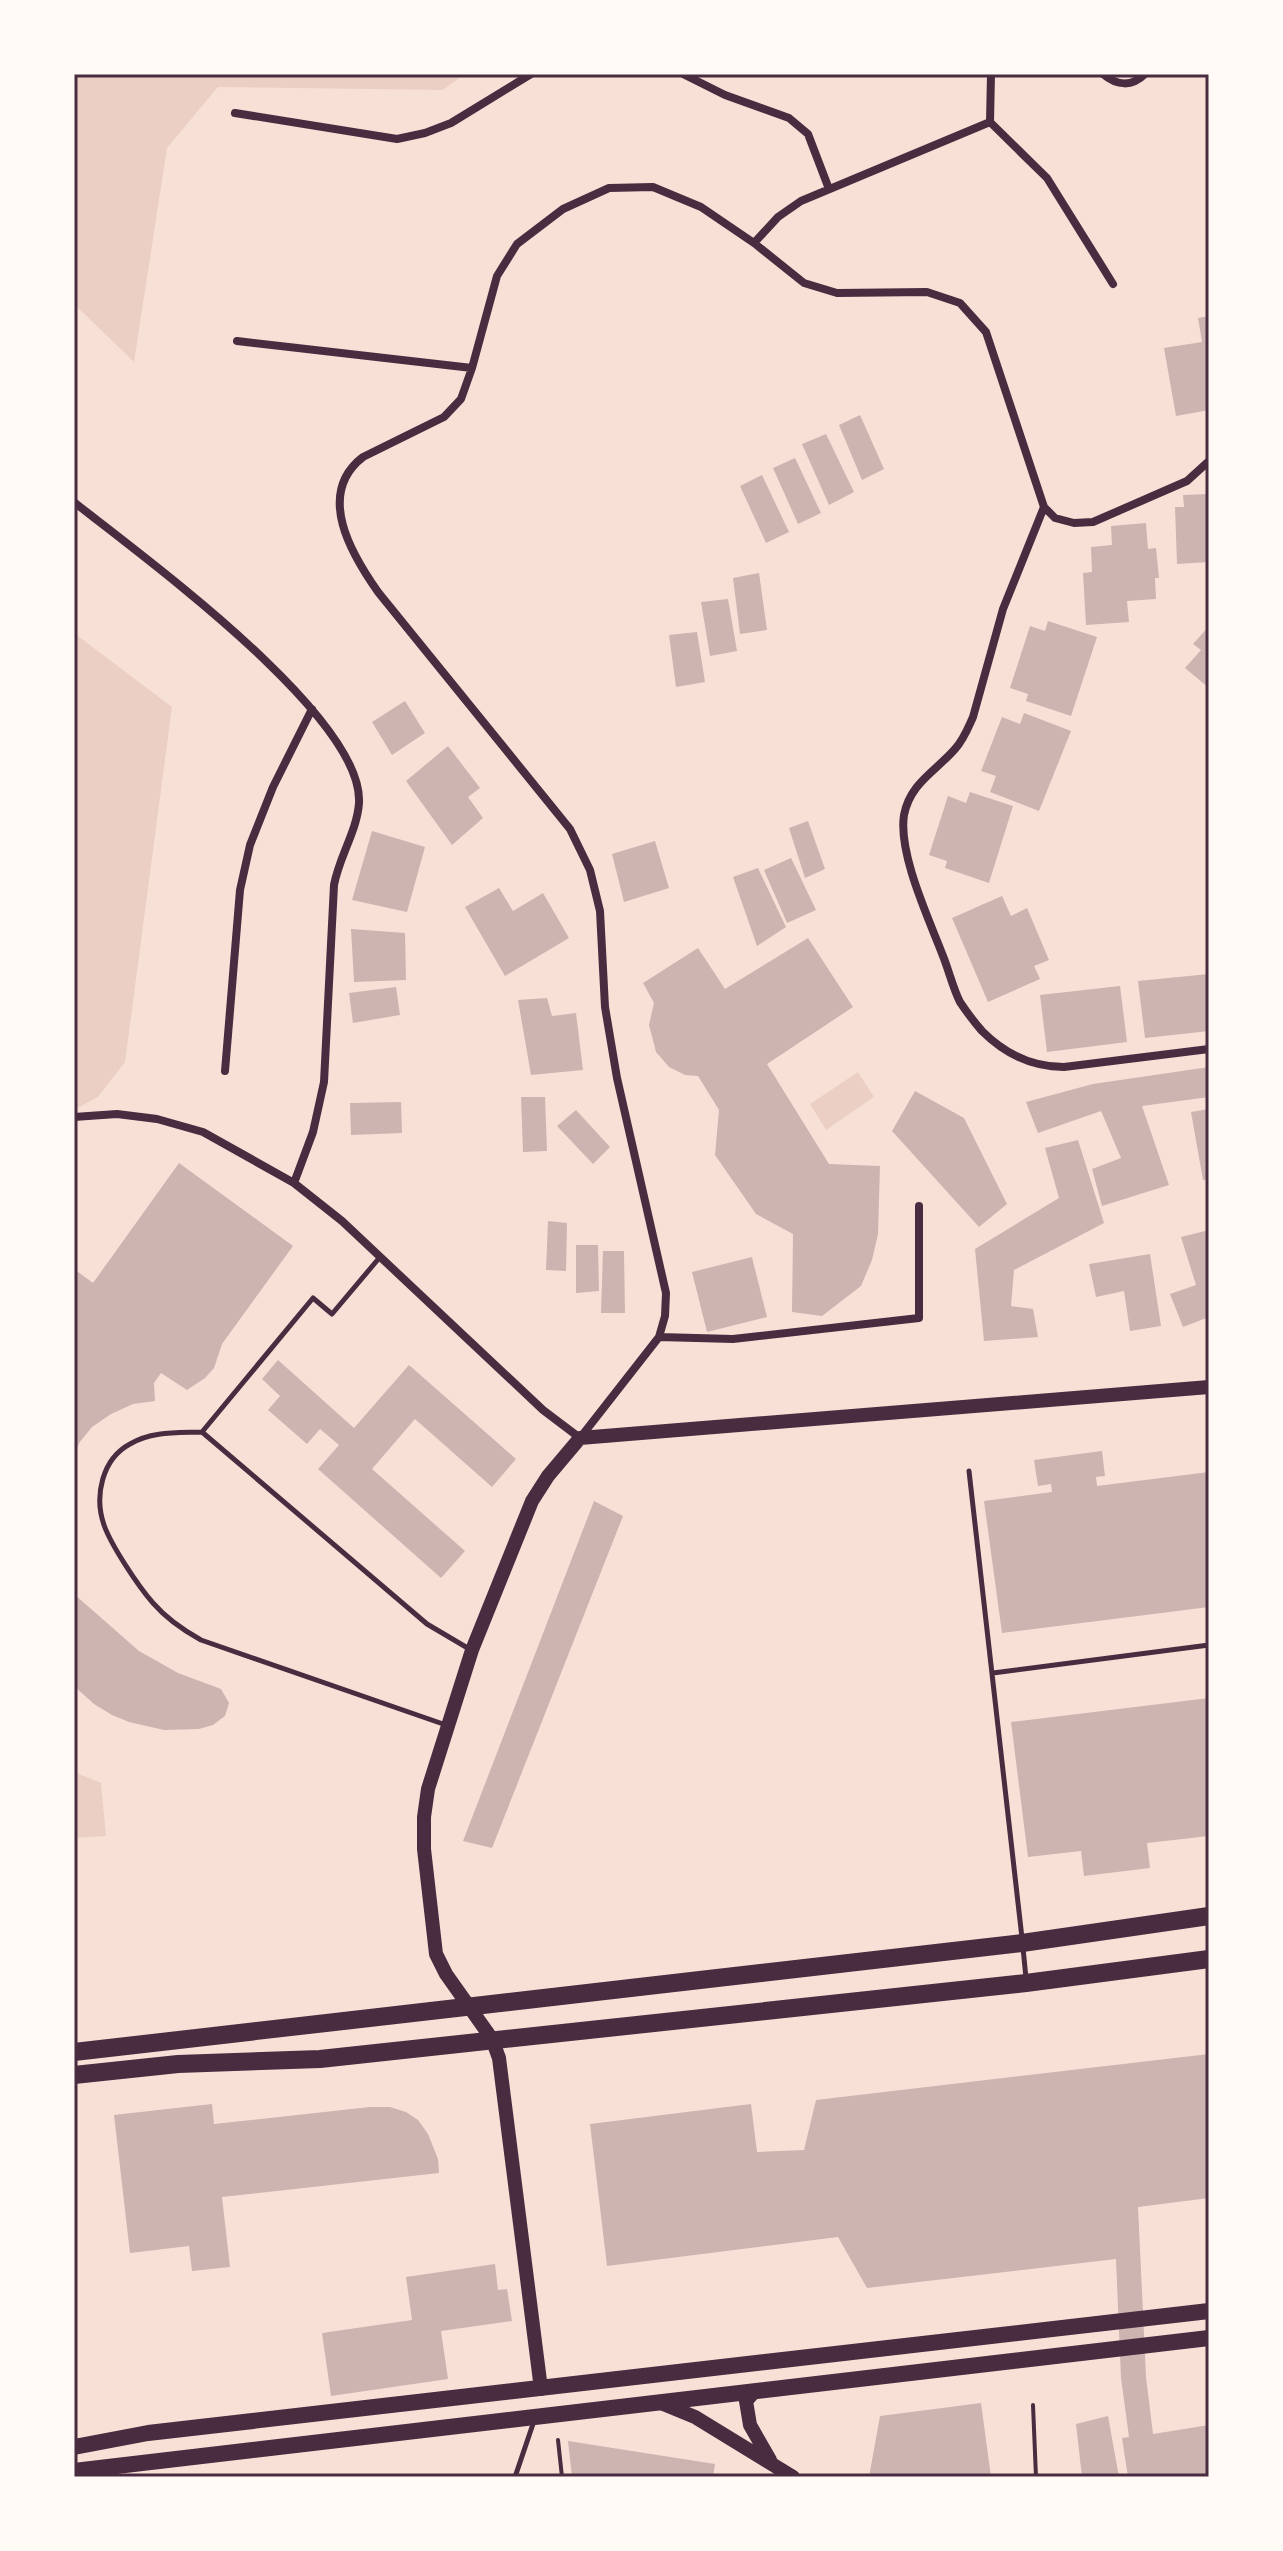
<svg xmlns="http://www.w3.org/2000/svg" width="1283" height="2551" viewBox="0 0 1283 2551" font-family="Inter,sans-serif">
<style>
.green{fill:#ebcfc5}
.building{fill:#ccb4b1}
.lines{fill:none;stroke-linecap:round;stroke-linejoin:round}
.path{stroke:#4a2c40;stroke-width:4}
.service{stroke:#4a2c40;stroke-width:5}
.minor{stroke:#4a2c40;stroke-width:8}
.tertiary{stroke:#4a2c40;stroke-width:14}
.secondary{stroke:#4a2c40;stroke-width:16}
.primary{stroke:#4a2c40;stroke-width:18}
.neatline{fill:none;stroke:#4a2c40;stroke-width:3}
</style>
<rect width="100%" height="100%" fill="#f7e1d7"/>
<!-- green -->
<path class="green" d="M74,74h391l-22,16 -225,-3 -51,61 -33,214 -60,-58z
M74,633l98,74 -47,355 -27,35 -24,13z
M858,1072l16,25 -48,33 -16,-26z
M74,1772l27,11 5,53 -32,2z"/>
<!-- building -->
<path class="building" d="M1209,316v94l-33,6 -12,-68 38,-6 -4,-24z
M860,415l24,54 -22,11 -23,-55z
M826,434l28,58 -25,13 -27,-61z
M795,458l26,55 -23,11 -25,-56z
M762,475l27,57 -23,11 -26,-57z
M1209,494v68l-32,2 -2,-57h9l-1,-12z
M1146,523l2,26 8,-1 3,30h-4l1,21 -29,2 2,21 -43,3 -3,-52 9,-1 -1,-25 21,-2 -1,-19z
M759,573l8,57 -27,4 -7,-56z
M728,599l9,52 -27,5 -9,-54z
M1048,621l49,16 -26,79 -45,-15 2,-7 -18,-6 20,-62 15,5z
M1209,626v62l-24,-20 16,-18 -8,-6z
M697,632l8,50 -29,5 -7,-52z
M405,701l20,32 -33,22 -20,-33z
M1024,713l47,18 -32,80 -49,-19 6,-16 -15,-5 21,-54 18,7z
M448,746l32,42 -12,9 15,21 -31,27 -46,-64z
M970,792l43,14 -24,77 -44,-15 2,-7 -18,-6 19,-59 18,7z
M808,821l17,48 -20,9 -16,-50z
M372,831l53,16 -18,65 -55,-12z
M655,841l14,47 -45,14 -12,-48z
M791,858l25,52 -29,13 -23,-53z
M758,868l28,59 -29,19 -24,-69z
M499,888l14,23 30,-18 26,45 -64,38 -40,-69z
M1002,896l9,20 16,-8 22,52 -15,6 6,13 -52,23 -36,-84z
M351,929l54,4 1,47 -52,2z
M808,938l45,69 -86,57 62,100 51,2 -2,68 -6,26 -11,26 -39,30 -30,-4 1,-78 -37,-20 -41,-59 4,-45 -21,-34 -13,-1 -16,-8 -13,-15 -7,-27 5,-22 -11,-20 55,-35 27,41z
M1209,974v57l-64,7 -7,-57z
M1120,986l7,56 -80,10 -7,-57z
M396,987l4,28 -47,8 -4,-30z
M547,998l5,18 24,-3 7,57 -52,5 -13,-75z
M1209,1067v30l-67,9 27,79 -67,21 -10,-37 29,-11 -20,-47 -63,22 -12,-31 67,-18z
M915,1091l49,27 43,86 -28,23 -87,-96z
M521,1097h24l2,54 -24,1z
M401,1102l1,31 -51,2 -1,-32z
M1209,1109v71h-6l-12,-68z
M576,1110l34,37 -17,17 -36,-38z
M1078,1140l26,83 -90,47 -3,36 22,3 5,28 -54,4 -9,-92 84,-51 -14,-50z
M179,1163l114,83 -71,98 -8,24 -9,10 -18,12 -26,-17 -7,10 1,18 -22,3 -22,10 -19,13 -13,16 -5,13v-187l19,14z
M548,1221l19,2 -1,48 -20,-1z
M1209,1230v87l-26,10 -13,-33 26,-9 -15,-48z
M576,1245h22l1,46 -23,2z
M603,1251h21l1,62h-24z
M1150,1254l11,72 -31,5 -6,-40 -28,6 -7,-33z
M752,1257l15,60 -60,15 -15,-60z
M278,1360l76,68 55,-63 107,94 -24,28 -77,-68 -43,50 93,82 -24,27 -123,-109 21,-24 -19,-16 -13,15 -39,-34 12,-14 -18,-17z
M1102,1451l3,25 -9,1 1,9 112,-14v135l-207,26 -18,-132 68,-9 -1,-8 -13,2 -4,-26z
M594,1501l29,15 -131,332 -29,-7z
M74,1594l65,57 39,22 43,16 8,14 -4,13 -12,9 -14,4 -35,1 -35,-8 -17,-7 -18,-11 -20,-18z
M1209,1698v138l-62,7 3,25 -66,8 -3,-25 -53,6 -17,-135z
M1209,2054v144l-71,9 8,170 7,57 56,-9v52h-81l-6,-39 7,-1 -8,-59 -5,-119 -249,29 -29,-51 -231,29 -17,-142 161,-20 6,48 47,-2 12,-50z
M212,2104l2,20 156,-17h20l16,5 12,8 10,14 10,25 1,14 -217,24 8,70 -38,4 -3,-25 -59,7 -16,-138z
M495,2264l3,26 9,-1 5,32 -71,10 7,48 -117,17 -9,-63 90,-13 -6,-43z
M981,2403l10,74h-122l11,-61z
M1108,2416l11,61h-37l-6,-53z
M568,2441l147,23 -2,13h-141z"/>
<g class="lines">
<!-- path -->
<path class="path" d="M1033,2405l3,72
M558,2440l4,37"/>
<!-- service -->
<path class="service" d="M202,1432l111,-134 19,16 48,-57
M969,1471l53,467
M993,1673l216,-28
M446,1725l-245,-85c-18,-10 -35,-22 -48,-37 -15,-17 -42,-58 -49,-78 -10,-29 -2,-66 26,-81 22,-13 47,-11 72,-12l225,192 44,26
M1023,1948l3,30
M515,2477l19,-56"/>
<!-- minor -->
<path class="minor" d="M683,74l42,21 64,23 19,16 21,55
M991,74l-1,48 57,56 66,106
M1103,74c14,12 29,13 42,0
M235,113l162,26 28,-6 26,-10 80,-49
M754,243l24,-26 23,-16 189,-79
M237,341l235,27
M74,502c66,53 290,214 285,301 -2,28 -20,54 -25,82l-10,197 -11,50 -19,51
M1044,507l-41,102 -30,108c-5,11 -9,22 -18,32 -19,22 -45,34 -51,66 -6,39 25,104 39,141 6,15 10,32 17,46 6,9 15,21 22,29 23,23 50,36 82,36l145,-18
M225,1071l15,-181 10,-45 23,-58 39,-78
M74,1117l43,-3 40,5 46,13 91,51 48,38 201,189 37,28 79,-101 6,-21 1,-23 -49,-215 -12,-71 -5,-96 -10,-41 -20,-41 -192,-237c-26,-37 -63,-98 -15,-135l81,-40 17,-18 11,-31 25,-92 20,-32 46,-35 46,-21 44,-1 48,20 53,36 50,40 33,10 90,-1 33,11 26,29 58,175 11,11 19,5 19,-1 94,-41 22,-20
M659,1337l74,2 186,-21v-112"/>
<!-- tertiary -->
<path class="tertiary" d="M541,2389l-42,-331 -7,-19 -46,-65 -10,-20 -12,-105v-32l4,-28 44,-139 60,-149 16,-25 32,-38 629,-51
M754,2392l-8,9 4,24 20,35
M661,2403l34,14 98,60"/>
<!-- secondary -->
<path class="secondary" d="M74,2447l74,-14 1061,-122
M74,2471l1135,-133"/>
<!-- primary -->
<path class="primary" d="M74,2052l948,-109 187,-27
M74,2075l104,-11 142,-5 706,-76 183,-24"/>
</g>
<!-- border -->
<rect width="1283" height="2551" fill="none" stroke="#fffaf5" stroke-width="152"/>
<rect x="76" y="76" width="1131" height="2399" class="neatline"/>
</svg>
